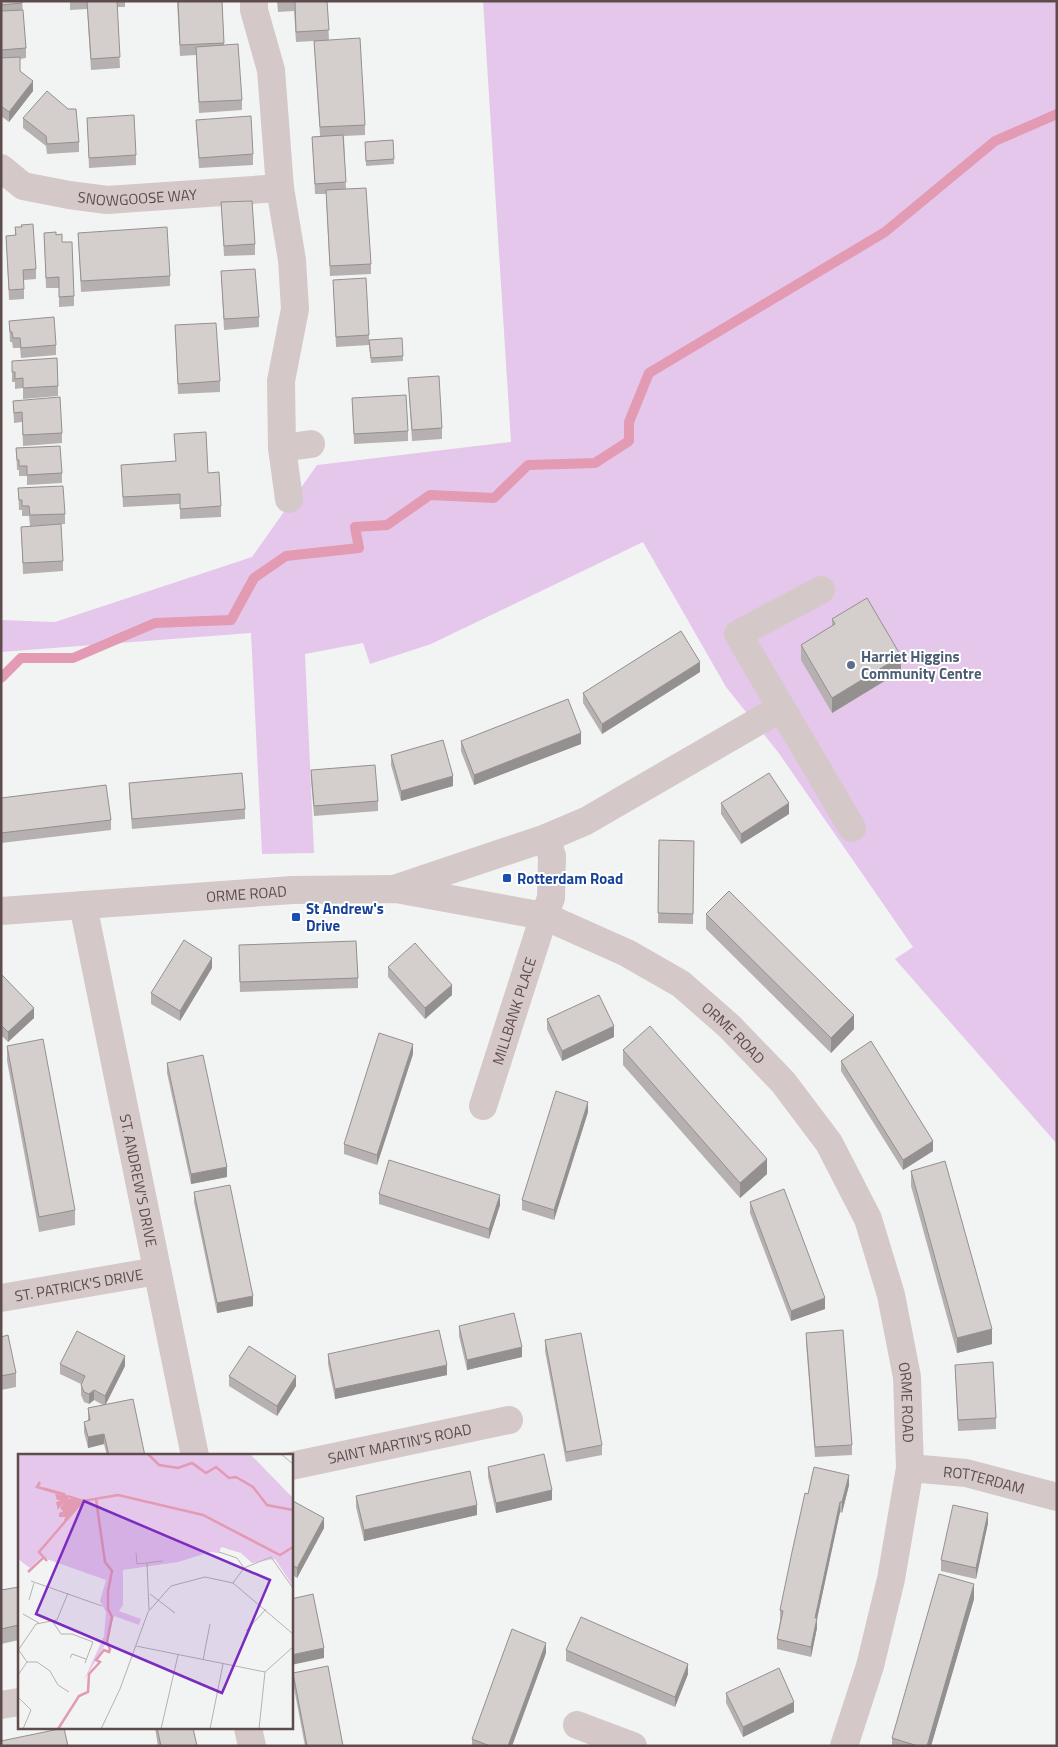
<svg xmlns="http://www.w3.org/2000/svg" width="1058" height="1747" viewBox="0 0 1058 1747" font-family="'Titillium Web',sans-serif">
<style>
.green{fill:#e5c7eb}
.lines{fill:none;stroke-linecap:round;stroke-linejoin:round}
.stream{stroke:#e39ab3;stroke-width:10}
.minor{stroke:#d5c8c9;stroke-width:28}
.wall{fill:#b6b1b0}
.shaded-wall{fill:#949090}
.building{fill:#d4cecd;stroke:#949090}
.service-dot{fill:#5c6f8a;stroke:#fff;stroke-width:2}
.transit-dot{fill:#1a4fb4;stroke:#fff;stroke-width:2}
.labels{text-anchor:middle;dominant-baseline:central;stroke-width:4;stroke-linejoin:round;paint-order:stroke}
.street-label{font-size:15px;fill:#5e4c4d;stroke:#fff}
.service-label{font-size:15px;font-weight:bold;fill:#4e5e75;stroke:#fff;text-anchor:start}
.transit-label{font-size:15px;font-weight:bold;fill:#164399;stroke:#fff;text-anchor:start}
.inset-river{fill:none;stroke:#e39ab3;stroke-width:2.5}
.inset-road{fill:none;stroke:#b7b1b1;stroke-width:1}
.view{fill:#7b2cbf;fill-opacity:0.15;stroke:#7b2cbf;stroke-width:2.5}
.inset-edge{fill:none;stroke:#5e4c4d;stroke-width:2.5}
</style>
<rect width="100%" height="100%" fill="#f2f4f3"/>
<!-- green -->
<path class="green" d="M483,1h574v1143l-162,-185 18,-12 -135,-195 -52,-65 -83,-145 -212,102 -61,20 -7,-21 -58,11 9,199 -52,1 -11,-221 -250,19v-32l54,2 197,-65 65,-92 194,-23z"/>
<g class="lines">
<!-- stream -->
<path class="stream" d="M1,678l20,-20h52l82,-35 76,-3 23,-42 32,-22 73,-8 -4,-21 32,-2 43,-30 64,3 34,-33 67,-2 34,-22v-19l20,-49 236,-141 110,-91 62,-27"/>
<!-- minor -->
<g class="minor">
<path d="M254,1v9l17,60 9,118 12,72 3,49 -14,72 1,67 7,51"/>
<path id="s1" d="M1,168l22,18 46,9 38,5 173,-12"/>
<path d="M282,448l29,-4"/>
<path d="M821,590l-83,44 114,194"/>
<path d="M397,888l149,-50 40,-17 195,-113"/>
<path id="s2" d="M83,905l112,551"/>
<path id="s3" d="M1,911l291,-21 104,-1 148,27 83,37 54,31 48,42 54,56 46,61 39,76 23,76 16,82 3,91 -19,111 -21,87 -26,80"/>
<path id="s4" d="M483,1106l61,-190 7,-18 1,-42 -6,-18"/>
<path id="s5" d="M1,1298l156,-27"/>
<path id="s6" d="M291,1466l218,-46"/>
<path id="s7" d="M910,1468l56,5 91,24"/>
<path d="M1,1705l18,-3"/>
<path d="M577,1725l56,21"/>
<path d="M248,1728l4,18"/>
</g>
</g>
<!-- wall -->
<path class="wall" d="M1,1h21l4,47v10l-6,1v12l13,20 -24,31 -8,-6z
M70,1h55v6h-8l3,61 -29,2 -4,-61 -17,1z
M177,1h45l2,44 18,55v10l-43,3 -3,-58 -16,1z
M277,1h50l2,39 36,85v10l-21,1 2,53 25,75v10l-41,2 -4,-82h-11l-3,-57 8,-1 -6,-95 -18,1 -2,-31 -16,1z
M23,118l56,24v10l-32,2 -1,-8 -23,-18z
M87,118l49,37v10l-47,3z
M196,120l57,34v11l-54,3z
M393,140l1,24 -28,2 -1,-24z
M221,202l34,42v11l-31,1z
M15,227l21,42v10l-12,1v19l-15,1 -3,-64 9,-1z
M44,233l12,2 18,61v10l-15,1v-19h-13z
M78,233l92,43v10l-89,6z
M221,271l38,46v10l-35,3z
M333,280l36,55v5l34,16v5l-32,2 -2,-18 -33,2z
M9,321l47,24v10l-35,3 -1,-10h-7l-1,-6h-2z
M175,325l45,56v11l-42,2z
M12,361l46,25v10l-35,3v-11l-8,1v-7h-3z
M408,378l34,50v11l-30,2z
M352,398l56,33v10l-54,3z
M13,401l49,32v10l-39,3 -1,-24 -8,1z
M174,434l34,39 13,33v11l-41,2v-15l-57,3 -2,-42 55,-3z
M16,448l46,25v10l-35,2v-9h-8v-6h-2z
M18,488l47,26v10l-35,2 -1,-10h-7v-6h-3z
M21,527l42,34v10l-40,3z
M832,619l69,52 -69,42 -31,-53v-15l31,-19z
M700,672l-98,62 -19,-31v-10z
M461,741l120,3 -107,41 -13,-34z
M391,755l62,31 -52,15 -10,-36z
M311,770l67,31v10l-64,5 -3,-36z
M129,783l116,26v10l-113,10 -3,-36z
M1,798l110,22v10l-110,13z
M721,803l68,11 -48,30 -20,-30z
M659,840l35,1 -1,83 -35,-1z
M706,914l148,115 -23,24 -125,-124z
M239,955l119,23v10l-118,4z
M388,967l64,28 -27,24 -37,-42z
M212,968l-32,53 -29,-17v-11z
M1,974l33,44 -26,24 -7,-7z
M547,1019l67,18 -52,24 -15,-32z
M7,1046l68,164v15l-36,7 -32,-171z
M623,1050l144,124 -27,24 -117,-133z
M413,1054l-36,111 -33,-11v-10z
M841,1061l92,90 -30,19 -62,-99z
M167,1063l60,114 -36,7 -24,-111z
M588,1112l-34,108 -32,-10v-10z
M911,1171l81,173 -35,9 -46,-167z
M194,1192l59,114 -36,7 -23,-111z
M379,1194l121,11 -11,34 -110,-35z
M750,1202l75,107 -34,12 -41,-108z
M459,1326l63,31 -55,13 -8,-34z
M806,1333l46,112v10l-37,2 -9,-114z
M1,1337l15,36v14l-15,3z
M545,1340l57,105v10l-36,7 -21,-111z
M328,1354l119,21 -112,24 -7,-35z
M60,1364l65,2 -20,39 40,51h-38l-3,-12 -16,4 -4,-16v-10l4,-1v-13l15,-3 -9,-5 -5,4 -5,-2 -3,-7v-11l-21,-10z
M955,1365l41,53v11l-38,2z
M229,1376l67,10 -19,30 -48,-30z
M488,1467l64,33 -56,13 -8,-36z
M849,1485l-7,28 -2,-1 -23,107v9l-6,29 -34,-8v-10l3,-18v-11l28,-116z
M356,1496l121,19 -113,26 -8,-34z
M291,1504l33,24 -27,50 -6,-4z
M988,1523l-12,56 -35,-8v-11z
M19,1587v53l-18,4v-54z
M974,1599l-43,147h-39v-8z
M566,1650l122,24 -13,33 -109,-46z
M546,1653l-34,93h-40v-7z
M293,1673l50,73h-38l-12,-63z
M726,1693l68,19 -51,25 -17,-34z
M155,1728h38l4,18h-39z"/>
<!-- shaded-wall -->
<path class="shaded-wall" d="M33,81v10l-24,31v-10z
M901,656v15l-69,42v-15z
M700,662v10l-98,62v-10z
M581,733v11l-107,41v-10z
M453,776v10l-52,15v-10z
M789,803v11l-48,30v-10z
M212,958v10l-32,53v-10z
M452,985v10l-27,24v-11z
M34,1008v10l-26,24v-10z
M854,1015v14l-23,24v-15z
M614,1026v11l-52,24v-10z
M413,1044v10l-36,111v-10z
M588,1102v10l-34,108v-10z
M933,1141v10l-30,19v-10z
M767,1159v15l-27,24v-15z
M227,1167v10l-36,7v-10z
M500,1195v10l-11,34v-10z
M253,1296v10l-36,7v-10z
M825,1298v11l-34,12v-10z
M992,1329v15l-35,9v-15z
M522,1347v10l-55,13v-10z
M125,1356v10l-20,40v-10z
M447,1365v10l-112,24v-10z
M296,1376v10l-19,30v-10z
M94,1390v10l-5,4v-10z
M104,1434v10l-16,4v-11z
M849,1475v10l-7,28v-11z
M552,1490v10l-56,13v-10z
M840,1502v10l-23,107v9l-6,29v-10l4,-29z
M477,1505v10l-113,26v-11z
M988,1513v10l-12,56v-11z
M324,1518v10l-27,50v-10z
M974,1584v15l-43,147h-4z
M546,1643v10l-34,93h-4z
M324,1648v10l-33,7v-10z
M688,1664v10l-13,33v-10z
M794,1702v10l-51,25v-10z"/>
<!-- building -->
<path class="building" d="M1,1h21v2l-21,2z
M87,1h30l3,56 -29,2z
M178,1h44l2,42 -44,2z
M295,1h32l2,29 -33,2z
M23,10l3,38 -25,2v-39z
M360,38l5,87 -45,2 -6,-86z
M238,44l4,56 -43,2 -3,-55z
M20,57v14l13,10 -24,31 -8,-6v-48z
M47,91l21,18h8l3,33 -32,2 -1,-8 -23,-18z
M134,115l2,40 -47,3 -2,-40z
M251,116l2,38 -54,4 -3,-38z
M343,135l3,47 -31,2 -3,-47z
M393,140l1,19 -28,2 -1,-19z
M366,188l5,76 -41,2 -4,-76z
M252,201l3,43 -31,2 -3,-44z
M33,224l3,45 -13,1 1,19 -15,1 -3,-54 10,-1 -1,-8h7l-1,-2z
M167,227l3,49 -89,5 -3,-48z
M56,232v3l6,-1v8h10l2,54 -15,1v-20l-13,1 -2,-45z
M255,269l4,48 -35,2 -3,-48z
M366,278l3,57 -33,2 -3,-57z
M54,317l2,28 -35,3 -1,-10h-7l-1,-6h-2l-1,-11z
M216,323l4,58 -42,3 -3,-59z
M402,338l1,18 -32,2 -2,-18z
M57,358l1,28 -35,2v-10l-8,1v-7h-3v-11z
M439,376l3,52 -30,2 -4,-52z
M406,395l2,36 -54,3 -2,-36z
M60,397l2,36 -39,2 -1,-23 -8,1 -1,-12z
M206,432l2,41 11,-1 2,34 -41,3v-15l-57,3 -2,-32 55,-4 -2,-27z
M60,446l2,27 -35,2v-9h-8v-6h-2l-1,-12z
M63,486l2,28 -35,1 -1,-9h-7v-6h-3l-1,-12z
M61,524l2,37 -40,2 -2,-36z
M867,598l34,58 -69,42 -31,-53 34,-21 -3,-5z
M681,631l19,31 -98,62 -19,-31z
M568,699l13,34 -107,42 -13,-34z
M443,740l10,36 -52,15 -10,-36z
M375,765l3,36 -64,5 -3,-36z
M242,773l3,36 -113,10 -3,-36z
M769,773l20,30 -48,31 -20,-31z
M106,785l5,35 -110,13v-35z
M659,840l35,1 -1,73 -35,-1z
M729,891l125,124 -23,23 -125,-124z
M184,940l28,18 -32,53 -29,-18z
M356,941l2,37 -118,4 -1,-37z
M415,943l37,42 -27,23 -37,-41z
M1,974l33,34 -26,24 -7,-7z
M599,995l15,31 -52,25 -15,-32z
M650,1026l117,133 -27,24 -117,-133z
M379,1033l34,11 -36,111 -33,-11z
M43,1039l32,171 -36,7 -32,-171z
M871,1041l62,100 -30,19 -62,-99z
M203,1055l24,112 -36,7 -24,-111z
M556,1091l32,11 -34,108 -32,-10z
M389,1160l111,35 -11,34 -110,-35z
M945,1161l47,168 -35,9 -46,-167z
M230,1185l23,111 -36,7 -23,-111z
M784,1189l41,109 -34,13 -41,-109z
M514,1313l8,34 -55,13 -8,-34z
M439,1330l8,35 -112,24 -7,-35z
M843,1330l9,115 -37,2 -9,-114z
M77,1331l48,25 -20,40 -11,-6 -5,4 -5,-2 -3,-7 4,-9 -25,-12z
M581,1333l21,112 -36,7 -21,-112z
M8,1335l8,38 -15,3v-39z
M249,1346l47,30 -19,30 -48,-30z
M993,1362l3,56 -38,2 -3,-55z
M133,1399l12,57h-36l-5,-22 -16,3 -4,-15 6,-2 -2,-12z
M544,1454l8,36 -56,13 -8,-36z
M814,1467l35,8 -7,27h-2l-25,116h2l-6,29 -34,-8 6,-28 -3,-1 12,-58 13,-59 3,1z
M470,1471l7,34 -113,25 -8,-34z
M293,1501l31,17 -27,50 -6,-4v-60z
M953,1505l35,8 -12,55 -35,-8z
M939,1574l35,10 -47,162h-9l-26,-8z
M19,1587v38l-18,4v-39z
M313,1594l11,54 -33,7v-56z
M581,1617l107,47 -13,33 -109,-47z
M512,1629l34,14 -38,103h-18l-18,-7z
M328,1666l15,80h-36l-14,-73z
M779,1668l15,34 -51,25 -17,-34z
M64,1728l4,18h-67v-5z
M157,1728h36l4,18h-36z"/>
<!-- markers -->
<circle class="service-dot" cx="851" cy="665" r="5"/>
<g class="transit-dot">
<rect x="502" y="873" width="10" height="10" rx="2.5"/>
<rect x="291" y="912" width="10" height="10" rx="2.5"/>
</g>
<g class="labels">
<!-- street labels -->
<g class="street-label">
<text stroke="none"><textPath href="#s1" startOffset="144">SNOWGOOSE WAY</textPath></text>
<text stroke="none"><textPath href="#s3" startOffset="246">ORME ROAD</textPath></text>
<text stroke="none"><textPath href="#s4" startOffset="100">MILLBANK PLACE</textPath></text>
<text stroke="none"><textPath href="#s3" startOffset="771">ORME ROAD</textPath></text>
<text stroke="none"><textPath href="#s2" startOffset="281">ST. ANDREW'S DRIVE</textPath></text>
<text stroke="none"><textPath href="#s5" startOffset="79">ST. PATRICK'S DRIVE</textPath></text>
<text stroke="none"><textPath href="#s3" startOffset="1191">ORME ROAD</textPath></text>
<text stroke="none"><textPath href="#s6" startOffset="111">SAINT MARTIN'S ROAD</textPath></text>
<text stroke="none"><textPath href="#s7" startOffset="75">ROTTERDAM</textPath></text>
</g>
<!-- service labels -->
<g class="service-label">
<text x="861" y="656">Harriet Higgins<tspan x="861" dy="17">Community Centre</tspan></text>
</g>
<!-- transit labels -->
<g class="transit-label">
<text x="517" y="878">Rotterdam Road</text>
<text x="306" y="908">St Andrew's<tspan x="306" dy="17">Drive</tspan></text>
</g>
</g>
<!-- overview -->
<g transform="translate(18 1454)">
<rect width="275" height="275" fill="#f2f4f3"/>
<path d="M0,0h232l43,44v88l-18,-27 -23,4 -11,-10 -20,-6 -2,6 -9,-1 -32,10 -55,8v35l-4,6 22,8 -2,6 -25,-9 -9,29 -21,35 20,-44 2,-24 -6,-11 6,-21 -65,-23 -11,11 -12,-9zM22,32l25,7 3,6 7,-2 6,6 -19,19 3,-5 -6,-4 4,-2 2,-9 -9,7v-7l5,-2 -4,-4h5z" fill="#e5c7eb" fill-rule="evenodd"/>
<path d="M22,32l25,7 4,6 6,-2 8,4 -20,22 2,-6h-6v-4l4,-2 -3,-3 5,-6 -8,8 -1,-8 5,-2h-4l-2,-6 7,2z" fill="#e39ab3"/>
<path class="inset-river" d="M130,0l11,11 19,3 14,-5 14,10 10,-6 13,11 7,-1 17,10 14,18 26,5M22,28l-3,5 24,7M49,42l16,5 35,-6 85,20 77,40 13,-8M29,107l-8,-9 43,-50M10,118l16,-15M40,275l21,-33 9,-4 1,-18 11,-12 -4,-2 8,-10 5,2 1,-3 -3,-7 5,-25 -4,-8v-18l4,-20 -7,-9 -9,-63"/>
<path class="inset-road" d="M263,0l12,10M201,98l18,6 7,10M118,99l1,11 26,-3M129,109l2,47M13,127l71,25M215,129l11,-15 27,-11 22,31M132,140l25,19M11,146l5,-17M5,160l16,9M35,168l8,12h11l21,8 -8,21M228,177l20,-22M118,192l129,26M0,195l9,13 -9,13M1,195l17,-25 21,-4 11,-27M52,204l2,-4 14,5M185,206l7,-36M9,208h10l13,9 8,14 11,7M247,218l28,-25M0,243l13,13 -8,19M83,275l19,-40 28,-77 23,-26 34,-9 28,6 60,51M143,275l17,-74M192,275l13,-65M241,275l6,-57"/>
<path class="view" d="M66,47l186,79 -48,113 -186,-79z"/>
<rect width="275" height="275" class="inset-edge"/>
</g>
<!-- border -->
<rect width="1058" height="1747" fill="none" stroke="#5e4c4d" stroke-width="5"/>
</svg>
